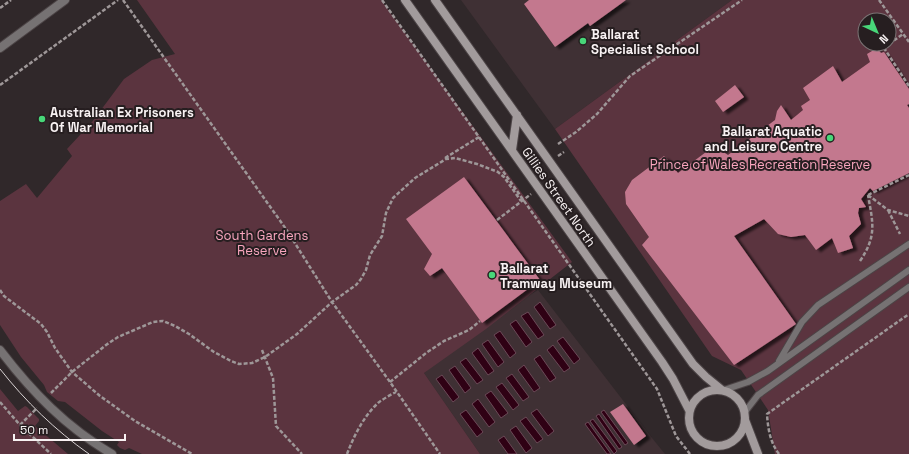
<svg xmlns="http://www.w3.org/2000/svg" width="909" height="454" viewBox="0 0 909 454" font-family="'Space Grotesk',sans-serif">
<style>
.built{fill:#3f3034}
.green{fill:#5b343f;fill-rule:evenodd}
.water{fill:#2f0114;stroke:#6b4957}
.building{fill:#c3788e;filter:url(#shadow)}
.lines{fill:none;stroke-linecap:round;stroke-linejoin:round}
.service-casing{stroke:#4c4446;stroke-width:8}
.minor-casing{stroke:#4c4446;stroke-width:10}
.tertiary-casing{stroke:#4c4446;stroke-width:10}
.secondary-casing{stroke:#4c4446;stroke-width:10}
.path{stroke:#9e9798;stroke-width:2.5;stroke-dasharray:4 2;stroke-linecap:butt}
.service{stroke:#767273;stroke-width:6}
.minor{stroke:#767273;stroke-width:8}
.tertiary{stroke:#767273;stroke-width:8}
.secondary{stroke:#a29b9c;stroke-width:8}
.tram{stroke:#d8d2d3;stroke-width:1}
.poi-dot{fill:#48d779;stroke:#261e20;stroke-width:1.5}
.labels{text-anchor:middle;dominant-baseline:central;stroke-width:4;stroke-linejoin:round;paint-order:stroke}
.poi-label{font-size:13px;font-weight:bold;fill:#f8f2f3;stroke:#261e20;text-anchor:start}
.park-label{font-size:13px;fill:#f9a6be;stroke:#261e20}
.street-label{font-size:13px;fill:#f8f2f3;stroke:#261e20}
</style>
<defs>
<filter id="shadow"><feDropShadow dx="4.5" dy="2.5" stdDeviation="1" flood-color="#0009"/></filter>
</defs>
<rect width="100%" height="100%" fill="#30282a"/>
<!-- built -->
<path class="built" d="M461,0h271l-177,129z
M538,290l114,148 13,16h-185l-56,-81 58,-50z"/>
<!-- green -->
<path class="green" d="M137,0h244l191,262 -86,67 -62,44 56,81h-338l-13,-6 -4,2 -5,-2 -3,-3 2,-3 -17,-11 -37,-29 -7,-1 -11,-9 -3,-7 -23,-28 -21,-32v-124l26,-17 11,14 35,-42 -5,-7 25,-27 32,-43 28,-19 23,-6z
M732,0h177v454h-134l-7,-44 -10,-15 -17,-25 -29,-14 -157,-227zM865,20h24v24h-24z
M0,389l18,22 7,-5 2,1 12,12v2l-4,5 33,28h-68z"/>
<!-- water -->
<path class="water" d="M540,302l16,23 -6,4 -16,-22z
M528,312l16,23 -6,4 -17,-23z
M516,320l16,22 -6,5 -16,-23z
M500,331l16,22 -6,5 -16,-23z
M563,337l17,22 -6,5 -17,-23z
M488,340l16,22 -6,5 -16,-23z
M553,345l17,23 -6,4 -17,-22z
M478,348l16,23 -6,4 -16,-22z
M540,355l16,23 -6,4 -16,-23z
M466,358l17,22 -6,4 -17,-22z
M524,365l16,23 -6,4 -16,-22z
M455,366l16,22 -6,5 -16,-23z
M512,374l17,23 -6,4 -17,-23z
M442,375l17,22 -6,5 -17,-23z
M502,383l17,22 -6,5 -17,-23z
M491,391l17,22 -7,5 -16,-23z
M478,399l17,23 -6,5 -17,-23z
M537,409l17,22 -6,5 -17,-23z
M466,410l17,22 -6,5 -17,-23z
M604,410l24,33 -3,2 -24,-33z
M599,414l23,33 -3,2 -23,-33z
M526,417l17,22 -6,4 -17,-22z
M593,419l24,32 -3,3 -24,-33z
M588,422l23,32h-4l-22,-30z
M516,426l16,22 -6,5 -16,-23z
M504,436l13,18h-9l-10,-14z"/>
<!-- building -->
<path class="building" d="M529,0h97l-36,26 -2,-3 -33,24 -31,-43z
M877,48l4,5 3,-1 25,37v15l-2,1 2,3v65l-36,18 -3,-3 -9,11 5,8 -7,1 -1,5 3,11 -12,12 4,12 -15,5 -6,-15 -16,12 -11,-15 -14,2 -13,-3 -14,-15 -30,17 62,88 -62,41 -92,-120 7,-8 -23,-33 -1,-12 7,-12 32,-24 14,17 36,-27 14,9 47,-35 2,-9 4,-6 10,15 12,-10 -2,-4 9,-6 -7,-12 30,-22 9,16 28,-20 -3,-8z
M735,85l9,12 -21,15 -8,-11z
M464,177l76,103 -58,43 -40,-55 -12,8 -6,-7 8,-15 -26,-35z
M623,404l23,32 -12,9 -24,-33z"/>
<g class="lines">
<defs>
<path id="service" d="M779,361l23,-39 16,-17 91,-61
M724,390l24,-8 20,-11 141,-101
M744,413l14,-18 151,-108"/>
<path id="minor" d="M0,48l65,-48"/>
<path id="tertiary" d="M0,350c32,42 66,77 112,104"/>
<path id="secondary" d="M405,0l257,362 11,17 16,31
M435,0l258,364 13,13 16,13
M512,150l5,-35
M689 418a28 28 0 1 1 56 0a28 28 0 1 1-56 0Z
M745,420l13,34"/>
</defs>
<!-- service casing -->
<use href="#service" class="service-casing"/>
<!-- minor casing -->
<use href="#minor" class="minor-casing"/>
<!-- tertiary casing -->
<use href="#tertiary" class="tertiary-casing"/>
<!-- secondary casing -->
<use href="#secondary" class="secondary-casing"/>
<!-- path -->
<path class="path" d="M123,0l163,229 46,73 58,80 50,72
M382,0l275,389 19,47 14,18
M879,0l30,42
M0,8l11,-8
M889,44l-5,4 25,38
M889,44l14,-10
M0,85l118,-85
M558,144l18,-12 21,-18 33,-38 112,-76
M558,156l6,-4
M445,158l34,-21
M868,195l20,15 21,6
M868,195l41,-20
M888,210l12,24
M497,220l34,-26
M860,261c17,-25 13,-38 8,-66
M0,290l4,6 37,28 6,8 8,16 17,24 28,24 35,25 57,33
M262,350l11,28 3,48 26,28
M390,382l36,-29 18,-12 25,-11 11,-9
M51,393l21,-21 34,-27 12,-8 35,-15 10,-1 12,5 14,8 25,18 17,9 8,3 13,-1 13,-6 32,-23 35,-32 24,-17 5,-6 5,-9 4,-15 12,-19 4,-23 7,-15 22,-20 31,-19 9,-1 22,6 21,8 6,5 17,24
M0,402l20,23 31,29
M20,425l17,-17
M347,454c7,-18 16,-37 31,-51 5,-4 12,-8 18,-11
M779,454c-9,-12 -11,-25 -12,-40l142,-100"/>
<!-- service -->
<use href="#service" class="service"/>
<!-- minor -->
<use href="#minor" class="minor"/>
<!-- tertiary -->
<use href="#tertiary" class="tertiary"/>
<!-- secondary -->
<use href="#secondary" class="secondary"/>
<!-- tram -->
<path class="tram" d="M0,369c26,33 55,61 89,85"/>
</g>
<!-- markers -->
<g class="poi-dot">
<circle cx="583" cy="41" r="4"/>
<circle cx="42" cy="119" r="4"/>
<circle cx="830" cy="138" r="4"/>
<circle cx="492" cy="275" r="4"/>
</g>
<g class="labels">
<!-- poi labels -->
<g class="poi-label">
<text x="591" y="34">Ballarat<tspan x="591" dy="15">Specialist School</tspan></text>
<text x="50" y="112">Australian Ex Prisoners<tspan x="50" dy="15">Of War Memorial</tspan></text>
<text x="822" y="131" text-anchor="end">Ballarat Aquatic<tspan x="822" dy="15">and Leisure Centre</tspan></text>
<text x="500" y="268">Ballarat<tspan x="500" dy="15">Tramway Museum</tspan></text>
</g>
<!-- park labels -->
<g class="park-label">
<text x="760" y="164">Prince of Wales Recreation Reserve</text>
<text x="262" y="235">South Gardens<tspan x="262" dy="15">Reserve</tspan></text>
</g>
<!-- street labels -->
<g class="street-label">
<text transform="translate(559 197) rotate(55)">Gillies Street North</text>
</g>
</g>
<!-- north arrow -->
<g transform="translate(877 32) rotate(136)"><circle r="19" fill="#261e20" stroke="#7a7374"/>
<path d="M0-3L7 15L0 10L-7 15Z" fill="#48d779"/>
<text y="-6" font-size="11" font-weight="bold" text-anchor="middle" fill="#f8f2f3">N</text>
</g>
<!-- scale -->
<path d="M14 434v6h111v-6" fill="none" stroke="#f8f2f3" stroke-width="2"/>
<text x="20" y="434" font-size="12" fill="#f8f2f3" stroke="#261e20" stroke-width="3" paint-order="stroke">50 m</text>
</svg>
